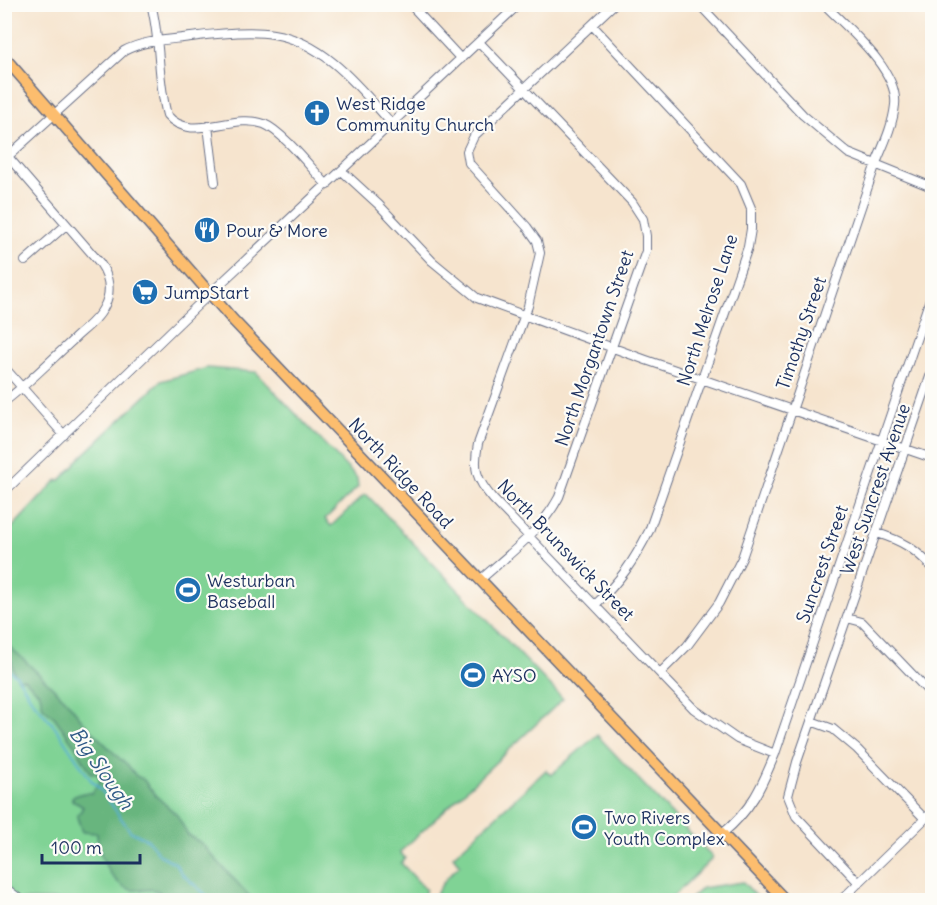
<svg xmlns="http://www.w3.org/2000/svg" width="937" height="905" viewBox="0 0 937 905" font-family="Delius,sans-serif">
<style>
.green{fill:#80d395;stroke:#4e817a;stroke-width:1.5}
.forest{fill:#68b57e;stroke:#42726e;stroke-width:1.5}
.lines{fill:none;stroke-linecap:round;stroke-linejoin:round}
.stream{stroke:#56aed3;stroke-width:2}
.minor-casing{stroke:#686e85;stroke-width:10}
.major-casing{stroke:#686e85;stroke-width:13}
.minor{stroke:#fff;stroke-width:8}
.major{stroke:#fcbd6e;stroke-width:10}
.labels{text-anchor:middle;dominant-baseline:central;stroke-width:4.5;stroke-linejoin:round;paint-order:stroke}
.poi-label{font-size:18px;fill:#1b2f5e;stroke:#fdfcf7;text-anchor:start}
.street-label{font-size:18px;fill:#1b2f5e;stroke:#fdfcf7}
.water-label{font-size:20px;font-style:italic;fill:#305b87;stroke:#fdfcf7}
</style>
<rect width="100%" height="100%" fill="#fdfcf7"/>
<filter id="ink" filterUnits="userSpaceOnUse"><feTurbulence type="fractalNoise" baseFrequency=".0167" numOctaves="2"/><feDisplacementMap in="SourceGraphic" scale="12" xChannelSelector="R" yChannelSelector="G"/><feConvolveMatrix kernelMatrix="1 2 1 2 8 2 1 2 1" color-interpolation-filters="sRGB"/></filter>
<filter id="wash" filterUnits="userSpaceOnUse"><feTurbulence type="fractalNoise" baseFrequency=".008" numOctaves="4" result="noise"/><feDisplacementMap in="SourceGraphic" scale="24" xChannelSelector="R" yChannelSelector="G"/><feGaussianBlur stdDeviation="1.35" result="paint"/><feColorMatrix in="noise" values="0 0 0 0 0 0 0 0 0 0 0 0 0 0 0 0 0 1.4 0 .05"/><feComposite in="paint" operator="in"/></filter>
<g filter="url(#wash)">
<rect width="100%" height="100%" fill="#f6e4ce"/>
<!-- green -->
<path class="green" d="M207,368l49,4 101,106 1,9 -33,32 6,7 33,-31h3l196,204 -163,153 5,6 -4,5 25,27 -4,10h-417v-365l51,-54 4,-1 15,-15 1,-3 85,-81z
M597,735l116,123 -44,42h-235c5,-15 14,-25 26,-35l-7,-9 93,-86 5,5z
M743,882l17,18h-71l13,-12z"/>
<!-- forest -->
<path class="forest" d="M5,643l14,12 47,45 19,24 34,34 8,6 9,12 7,3 12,16 22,20 11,20 13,8 52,57h-86c-13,-17 -17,-8 -34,-10 -22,-4 -36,-37 -36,-57l-15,-1 -5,-15 6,-10 -11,-7v-3l11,-4h9l9,-14 -5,-6h-5l-16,-27 -20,-28 -12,-11 -3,-13 -16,-15h-6l-5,-9 -1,-8 -7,-6z"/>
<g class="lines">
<!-- stream -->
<path class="stream" d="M4,667l13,9 15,24 24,28 34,51 12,12 28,40 18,9 12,15 15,8 7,11 30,26"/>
</g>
</g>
<g filter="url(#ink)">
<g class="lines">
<defs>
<path id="minor" d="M151,4c10,36 6,75 16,111 24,29 65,-3 97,9 18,7 48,45 63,61
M410,4l51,55
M614,4l-140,132 -7,15 2,12 58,64 10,14 3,12 -12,53 -50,138c-5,25 -2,35 15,55l201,210 43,30 38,15
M699,4l104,111 45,38 84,34
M418,12l8,-8
M592,25l149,159 10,24v21l-3,18 -99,284c-16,31 -28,49 -54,74
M479,42l153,160 11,17 3,17v15l-87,246c-17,33 -51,58 -79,83
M208,126l7,56
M4,152l96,111c9,13 12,29 4,44 -6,13 -21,23 -31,33 -23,21 -44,43 -69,62
M4,160l120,-109c20,-11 44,-11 67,-14 23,-3 59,-7 82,-3 52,8 86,53 119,90
M342,171l37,34 53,56 45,37 169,62 286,98
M25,261l41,-36
M4,367l60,68
M4,492l196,-189 319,-299
M877,533c25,8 37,15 55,34
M847,618l15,4 70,73
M660,673l27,-27 32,-43 23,-45 134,-395c8,-19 17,-38 19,-58 4,-35 -48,-77 -71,-101
M811,721l22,8 24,20 68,70
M722,834c29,-24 39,-46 53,-80l157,-461
M859,883l-63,-67 -8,-20 9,-34 135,-391
M4,887l17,13
M841,900l91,-88"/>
<path id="major" d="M4,57l229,263 552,580"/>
</defs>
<!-- minor casing -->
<use href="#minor" class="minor-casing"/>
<!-- major casing -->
<use href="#major" class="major-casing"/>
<!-- minor -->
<use href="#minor" class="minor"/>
<!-- major -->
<use href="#major" class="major"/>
</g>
</g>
<!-- icons -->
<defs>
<symbol id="church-disc" viewBox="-11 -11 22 22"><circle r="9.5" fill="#1f6fb2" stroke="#fdfcf7"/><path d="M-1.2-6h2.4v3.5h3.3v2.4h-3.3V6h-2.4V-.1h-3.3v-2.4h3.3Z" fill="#fff"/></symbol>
<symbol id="restaurant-disc" viewBox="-11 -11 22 22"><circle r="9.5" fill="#1f6fb2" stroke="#fdfcf7"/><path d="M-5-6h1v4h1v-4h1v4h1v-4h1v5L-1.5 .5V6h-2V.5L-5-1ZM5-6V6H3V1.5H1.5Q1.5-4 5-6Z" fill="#fff"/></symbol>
<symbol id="supermarket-disc" viewBox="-11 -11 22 22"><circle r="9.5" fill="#1f6fb2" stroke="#fdfcf7"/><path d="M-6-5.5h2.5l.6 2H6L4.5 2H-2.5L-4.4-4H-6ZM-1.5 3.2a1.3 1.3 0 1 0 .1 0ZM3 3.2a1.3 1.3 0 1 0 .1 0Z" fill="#fff"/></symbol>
<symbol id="stadium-disc" viewBox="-11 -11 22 22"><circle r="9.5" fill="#1f6fb2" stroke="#fdfcf7"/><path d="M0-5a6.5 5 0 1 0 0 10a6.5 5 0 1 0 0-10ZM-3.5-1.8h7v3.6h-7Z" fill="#fff"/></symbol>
</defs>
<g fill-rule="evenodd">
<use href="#church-disc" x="302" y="98" width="30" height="30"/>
<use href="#restaurant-disc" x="192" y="215" width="30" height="30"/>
<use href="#supermarket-disc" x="130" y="277" width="30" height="30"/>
<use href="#stadium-disc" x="173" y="575" width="30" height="30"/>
<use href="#stadium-disc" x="458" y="660" width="30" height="30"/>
<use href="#stadium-disc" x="569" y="812" width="30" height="30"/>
</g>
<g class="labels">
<!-- poi labels -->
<g class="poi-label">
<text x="336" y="103">West Ridge<tspan x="336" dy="21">Community Church</tspan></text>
<text x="226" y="230">Pour &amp; More</text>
<text x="164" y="292">JumpStart</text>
<text x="207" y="580">Westurban<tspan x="207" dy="21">Baseball</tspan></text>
<text x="492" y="675">AYSO</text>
<text x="604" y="817">Two Rivers<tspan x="604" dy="21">Youth Complex</tspan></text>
</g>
<!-- street labels -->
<g class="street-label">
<text transform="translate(707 310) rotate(-72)">North Melrose Lane</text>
<text transform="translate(801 333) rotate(-71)">Timothy Street</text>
<text transform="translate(594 348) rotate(-71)">North Morgantown Street</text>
<text transform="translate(401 473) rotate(47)">North Ridge Road</text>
<text transform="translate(875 489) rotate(-71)">West Suncrest Avenue</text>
<text transform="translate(566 550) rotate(46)">North Brunswick Street</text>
<text transform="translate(822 564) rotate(-71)">Suncrest Street</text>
</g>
<!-- water labels -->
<g class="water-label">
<text transform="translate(102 768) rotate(55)">Big Slough</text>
</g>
</g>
<!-- margin -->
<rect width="937" height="905" fill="none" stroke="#fdfcf7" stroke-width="24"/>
<!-- scale -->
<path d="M42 854v9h98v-9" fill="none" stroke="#1b2f5e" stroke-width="3"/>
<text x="51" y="854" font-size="18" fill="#1b2f5e" stroke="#fdfcf7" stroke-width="4.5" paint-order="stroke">100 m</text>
</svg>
